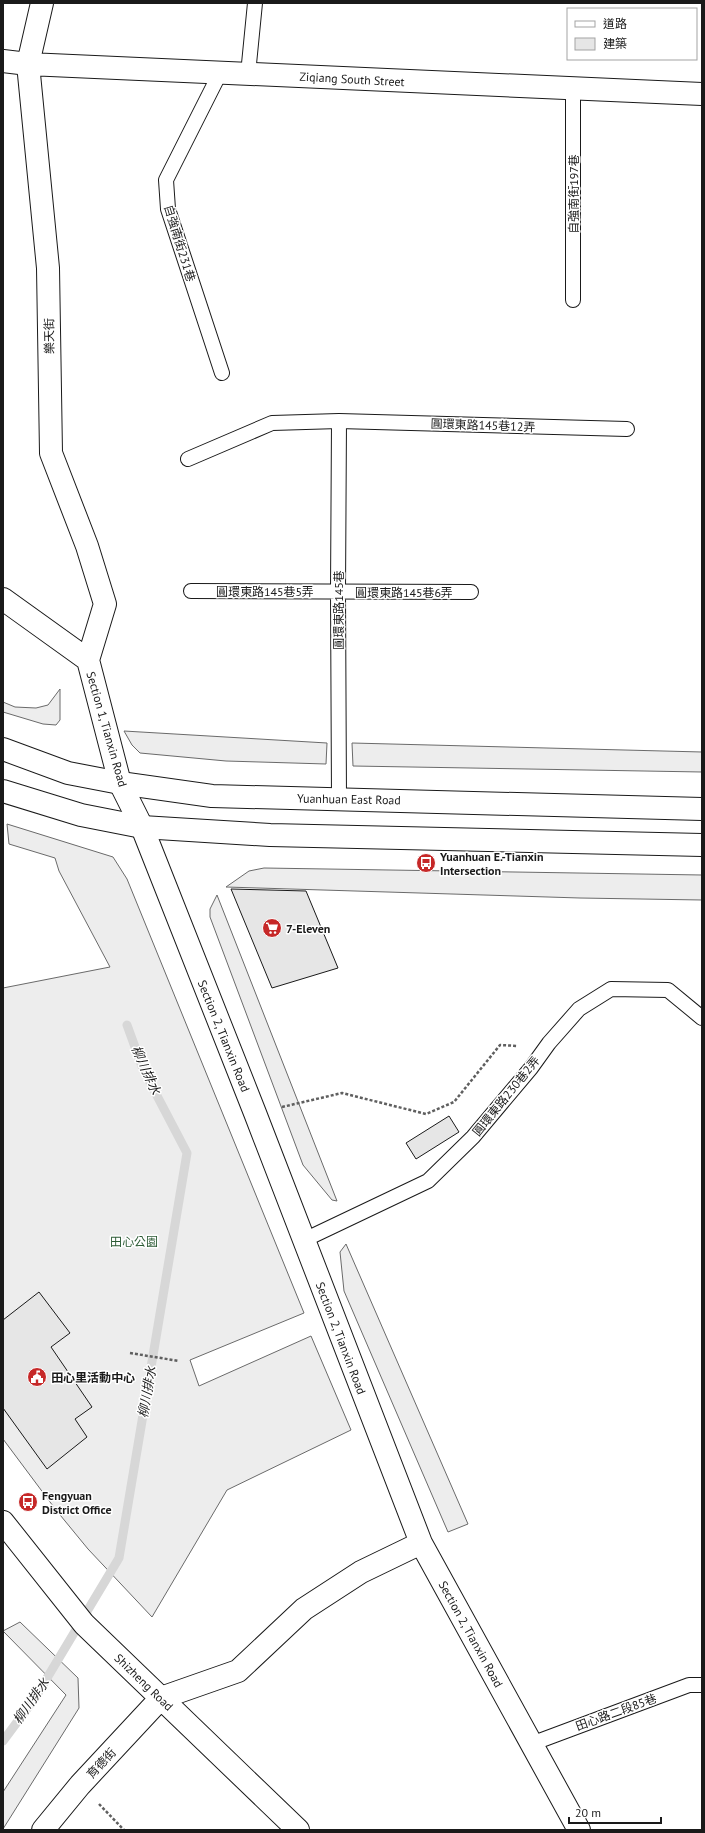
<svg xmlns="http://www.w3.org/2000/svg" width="705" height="1833" viewBox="0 0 705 1833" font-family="'PT Sans','Noto Sans TC',sans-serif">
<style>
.built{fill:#ededed;stroke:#6a6a6a}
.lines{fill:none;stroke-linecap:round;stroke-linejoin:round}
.stream{stroke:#d7d7d7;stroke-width:9}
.building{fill:#e6e6e6;stroke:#1a1a1a}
.lane-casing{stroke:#1a1a1a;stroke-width:16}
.street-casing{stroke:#1a1a1a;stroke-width:24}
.secondary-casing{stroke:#1a1a1a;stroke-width:24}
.primary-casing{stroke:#1a1a1a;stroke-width:24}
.path{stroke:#5f5f5f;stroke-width:2.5;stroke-dasharray:3 2;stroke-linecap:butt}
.lane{stroke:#fff;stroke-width:14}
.street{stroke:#fff;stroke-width:22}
.secondary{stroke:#fff;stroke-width:22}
.primary{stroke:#fff;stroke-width:22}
.labels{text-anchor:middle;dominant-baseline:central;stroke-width:3;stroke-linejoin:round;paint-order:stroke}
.street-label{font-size:12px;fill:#1a1a1a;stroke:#fff}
.poi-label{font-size:12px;font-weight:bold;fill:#1a1a1a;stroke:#fff;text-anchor:start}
.park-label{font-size:12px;fill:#2b5a34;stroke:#fff}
.water-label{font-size:13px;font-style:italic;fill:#1a1a1a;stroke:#fff}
</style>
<rect width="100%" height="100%" fill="#fff"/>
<!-- built -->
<path class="built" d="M60,689v31l-4,5 -13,-1 -40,-12v-10l12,5 21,1 12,-3z
M124,731l203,12 -1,21 -100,-3 -86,-8 -8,-8z
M352,743l350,9v20l-349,-6z
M7,824l106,33 14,22 177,434 -114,47 9,26 112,-50 40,94 -124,60 -75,127 -64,-68 -32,-39 -53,-71v-451l107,-21 -51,-96 -4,-13 -46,-14z
M264,868l438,7v25l-122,-2 -354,-11 23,-16z
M217,895l120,306 -5,-1 -29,-35 -93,-248v-8z
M346,1244l122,280 -20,8 -104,-241 -4,-39z
M20,1622l58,56 1,30 -76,121v-37l63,-97 -63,-64z"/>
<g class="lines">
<!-- stream -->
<path class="stream" d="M3,1741l32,-43 84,-140 68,-405 -44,-84 -16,-44"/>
</g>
<!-- building -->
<path class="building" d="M231,889l75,2 32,77 -66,20z
M449,1116l10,16 -43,27 -10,-16z
M39,1292l31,41 -19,14 41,60 -17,12 12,18 -40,32 -44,-61v-88z"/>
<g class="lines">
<defs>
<path id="lane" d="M220,73l-54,107 2,29 54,164
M248,74l7,-71
M573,89v211
M339,421l-1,171 1,207
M188,459l84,-36 67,-2 288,8
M191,591l280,1
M304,1240l124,-59 45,-44 58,-69 18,-25 30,-34 32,-20 57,1 34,28
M531,1744l158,-59h13"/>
<path id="street" d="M42,3l-14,61 20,204 3,185 36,93 18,58 -17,56
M3,61l25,3 674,30
M3,599l85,61 32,123 22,44"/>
<path id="secondary" d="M142,827l113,286 166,430 158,287
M3,1522l81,102 214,206
M43,1830l37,-45 81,-87 77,-27 66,-62 57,-37 60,-29"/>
<path id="primary" d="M3,749l65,24 52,10 92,13 490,13
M3,791l78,24 61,12 128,8 432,10"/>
</defs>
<!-- lane casing -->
<use href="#lane" class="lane-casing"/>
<!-- street casing -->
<use href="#street" class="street-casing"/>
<!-- secondary casing -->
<use href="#secondary" class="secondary-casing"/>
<!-- primary casing -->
<use href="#primary" class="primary-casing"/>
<!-- path -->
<path class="path" d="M282,1107l60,-14 84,21 28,-12 46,-57 18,1
M130,1353l49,8
M99,1804l25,26"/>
<!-- lane -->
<use href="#lane" class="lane"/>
<!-- street -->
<use href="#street" class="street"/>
<!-- secondary -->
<use href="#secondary" class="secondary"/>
<!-- primary -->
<use href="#primary" class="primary"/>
</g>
<!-- icons -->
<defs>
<symbol id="bus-disc" viewBox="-11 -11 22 22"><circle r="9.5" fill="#c62828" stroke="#fff"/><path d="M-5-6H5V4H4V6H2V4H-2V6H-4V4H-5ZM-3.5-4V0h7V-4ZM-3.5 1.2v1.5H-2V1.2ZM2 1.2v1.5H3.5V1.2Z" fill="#fff"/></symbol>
<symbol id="supermarket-disc" viewBox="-11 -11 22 22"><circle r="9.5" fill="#c62828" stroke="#fff"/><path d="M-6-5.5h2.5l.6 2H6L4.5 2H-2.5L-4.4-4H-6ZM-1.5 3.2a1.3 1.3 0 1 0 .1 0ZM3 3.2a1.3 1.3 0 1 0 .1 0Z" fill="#fff"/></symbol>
<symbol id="civic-disc" viewBox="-11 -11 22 22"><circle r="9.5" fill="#c62828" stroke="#fff"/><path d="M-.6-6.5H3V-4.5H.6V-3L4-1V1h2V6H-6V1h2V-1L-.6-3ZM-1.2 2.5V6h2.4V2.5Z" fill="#fff"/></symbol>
</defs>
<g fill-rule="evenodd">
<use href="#bus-disc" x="415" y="852" width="22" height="22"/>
<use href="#supermarket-disc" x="261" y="917" width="22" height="22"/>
<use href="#civic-disc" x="26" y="1366" width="22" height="22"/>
<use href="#bus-disc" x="17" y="1491" width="22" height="22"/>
</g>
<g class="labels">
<!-- street labels -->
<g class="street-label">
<text transform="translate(352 79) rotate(3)">Ziqiang South Street</text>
<text transform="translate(573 194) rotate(-90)">自強南街197巷</text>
<text transform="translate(180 243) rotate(73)">自強南街231巷</text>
<text transform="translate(49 336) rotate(-91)">樂天街</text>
<text transform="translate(483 425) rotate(2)">圓環東路145巷12弄</text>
<text x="265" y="591">圓環東路145巷5弄</text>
<text x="404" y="592">圓環東路145巷6弄</text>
<text transform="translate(338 610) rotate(-90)">圓環東路145巷</text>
<text transform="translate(107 729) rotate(74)">Section 1, Tianxin Road</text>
<text transform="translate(349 799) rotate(1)">Yuanhuan East Road</text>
<text transform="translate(224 1036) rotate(68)">Section 2, Tianxin Road</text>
<text transform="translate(506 1096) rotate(-51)">圓環東路230巷2弄</text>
<text transform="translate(341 1338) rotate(69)">Section 2, Tianxin Road</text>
<text transform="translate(471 1634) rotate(61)">Section 2, Tianxin Road</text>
<text transform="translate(144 1682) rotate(44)">Shizheng Road</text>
<text transform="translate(616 1712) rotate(-20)">田心路二段85巷</text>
<text transform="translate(101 1763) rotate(-47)">育德街</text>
</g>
<!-- poi labels -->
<g class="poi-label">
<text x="440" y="856">Yuanhuan E.-Tianxin<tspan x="440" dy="14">Intersection</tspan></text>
<text x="286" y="928">7-Eleven</text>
<text x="51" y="1377">田心里活動中心</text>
<text x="42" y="1495">Fengyuan<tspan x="42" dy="14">District Office</tspan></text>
</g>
<!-- park labels -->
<g class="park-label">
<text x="134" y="1241">田心公園</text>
</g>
<!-- water labels -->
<g class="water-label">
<text transform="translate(146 1070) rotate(66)">柳川排水</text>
<text transform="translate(147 1392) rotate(-80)">柳川排水</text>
<text transform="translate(31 1701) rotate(-55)">柳川排水</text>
</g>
</g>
<!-- border -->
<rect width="705" height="1833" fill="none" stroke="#1a1a1a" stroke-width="8"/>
<!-- legend -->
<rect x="567" y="8" width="130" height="52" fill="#ffffff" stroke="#a3a3a3"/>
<rect x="575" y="21" width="20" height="6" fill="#ffffff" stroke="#a3a3a3"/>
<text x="603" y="28" font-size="12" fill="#1a1a1a">道路</text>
<rect x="575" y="38" width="20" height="12" fill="#e6e6e6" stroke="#a3a3a3"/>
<text x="603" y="48" font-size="12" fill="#1a1a1a">建築</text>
<!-- scale -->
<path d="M569 1817v6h92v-6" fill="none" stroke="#1a1a1a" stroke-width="2"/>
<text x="575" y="1817" font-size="12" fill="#1a1a1a" stroke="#ffffff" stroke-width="3" paint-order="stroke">20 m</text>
</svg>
